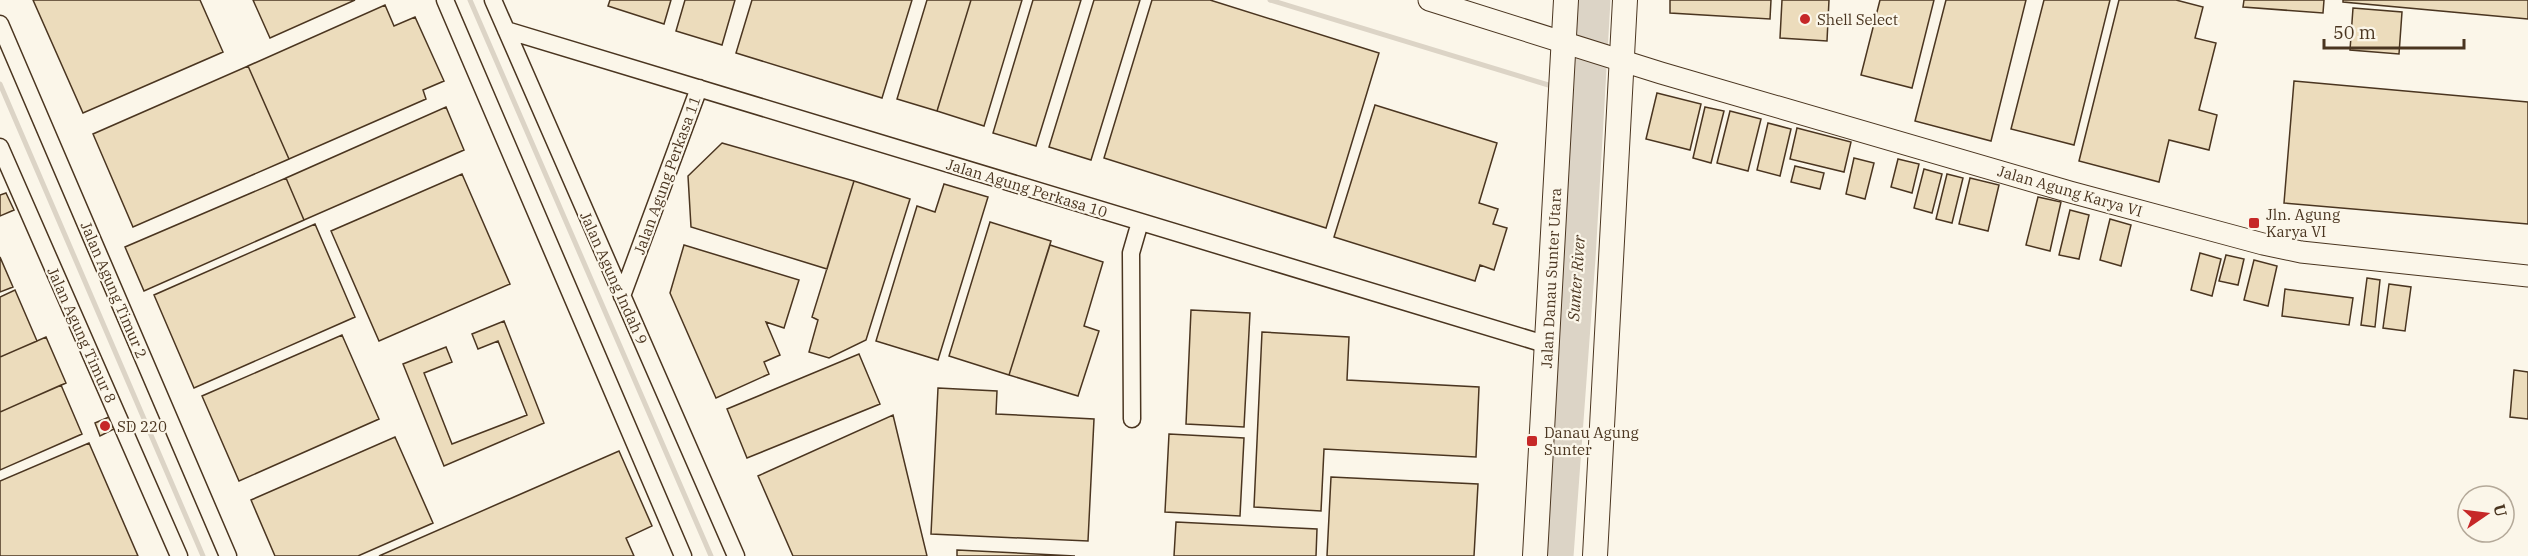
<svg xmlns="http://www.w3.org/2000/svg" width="2528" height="556" viewBox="0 0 2528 556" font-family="'IBM Plex Serif',serif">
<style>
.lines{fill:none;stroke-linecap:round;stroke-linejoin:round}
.stream{stroke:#dcd4c6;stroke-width:5}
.river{stroke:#dcd4c6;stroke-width:33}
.building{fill:#ecdcbc;stroke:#4a3520;stroke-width:1.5}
.minor-casing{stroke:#4a3520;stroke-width:19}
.tertiary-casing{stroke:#4a3520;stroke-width:23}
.secondary-casing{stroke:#4a3520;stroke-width:26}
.minor{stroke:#fbf6e9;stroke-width:16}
.tertiary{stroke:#fbf6e9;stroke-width:21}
.secondary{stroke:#fbf6e9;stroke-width:24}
.poi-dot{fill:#c62828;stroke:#fbf6e9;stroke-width:2}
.labels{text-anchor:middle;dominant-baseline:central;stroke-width:4.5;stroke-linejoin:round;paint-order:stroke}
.poi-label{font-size:15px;fill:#4a3520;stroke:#fbf6e9;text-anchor:start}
.street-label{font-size:15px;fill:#4a3520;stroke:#fbf6e9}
.water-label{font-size:16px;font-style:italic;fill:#4a3520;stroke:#fbf6e9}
</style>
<rect width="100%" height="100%" fill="#fbf6e9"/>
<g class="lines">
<!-- stream -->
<path class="stream" d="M470,0l241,556
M1270,0l285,87
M0,84l203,472
M1567,91l21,6"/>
<!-- river -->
<path class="river" d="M1557,556l22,-298 15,-258"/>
</g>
<!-- building -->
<path class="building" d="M33,0h167l23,52 -140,61z
M253,0h102l-85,38z
M610,0h61l-7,24 -56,-18z
M685,0h50l-13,45 -46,-14z
M752,0h160l-30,98 -146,-45z
M927,0h44l-34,111 -40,-12z
M971,0h51l-38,126 -47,-15z
M1033,0h48l-45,146 -43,-13z
M1094,0h46l-49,160 -42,-13z
M1152,0h58l169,53 -53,175 -222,-70z
M1670,0h101l-1,19 -100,-6z
M1782,0h47l-2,41 -47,-3z
M1880,0h54l-22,88 -51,-13z
M1946,0h80l-35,141 -76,-20z
M2044,0h66l-36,145 -63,-16z
M2119,0h57l27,7 -8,31 21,5 -17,67 18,5 -8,35 -40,-10 -10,42 -80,-21z
M2244,0h80l-1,13 -80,-6z
M2343,0h185v19l-185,-17z
M385,5l9,21 21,-9 29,64 -21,9 3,9 -137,60 -41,-93z
M2353,8l49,4 -3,42 -49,-4z
M248,66l41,93 -156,68 -40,-93z
M2294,81l234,21v122l-244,-21z
M1657,93l44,11 -11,46 -44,-11z
M1375,105l122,38 -18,60 19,6 -5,15 14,4 -13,42 -14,-5 -5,16 -141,-44z
M446,107l18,43 -160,70 -18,-42z
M1705,107l19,4 -13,52 -18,-5z
M1730,111l31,8 -13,52 -31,-8z
M1768,123l23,6 -11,47 -23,-6z
M1797,128l54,14 -7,30 -54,-13z
M722,143l132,38 -27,88 -136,-42 -3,-51z
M1854,158l20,5 -9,36 -19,-5z
M1898,159l21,5 -7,29 -21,-6z
M1795,166l29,7 -4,16 -29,-7z
M1924,169l18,5 -10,39 -18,-5z
M462,174l48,110 -131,57 -48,-110z
M1947,174l16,4 -11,45 -16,-4z
M286,178l18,42 -160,71 -19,-44z
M1970,178l29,7 -11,46 -29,-7z
M854,181l56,18 -44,141 -37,18 -20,-6 9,-32 -6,-3z
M944,184l44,13 -50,163 -62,-19 41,-135 18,6z
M6,193l8,17 -14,6v-21z
M2038,197l23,5 -11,49 -24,-6z
M2070,210l19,5 -10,44 -20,-4z
M2110,219l21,6 -10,41 -21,-6z
M990,222l61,19 -42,134 -60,-19z
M315,224l40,93 -161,71 -40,-93z
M684,245l115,35 -15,48 -18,-6 14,33 -16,7 5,12 -53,24 -46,-105z
M1050,245l53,17 -19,64 15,5 -21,65 -69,-21z
M2200,253l21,6 -9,37 -21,-6z
M2226,255l18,4 -6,26 -19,-4z
M0,257l13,30 -13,5z
M2254,260l23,6 -9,40 -24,-6z
M2367,278l13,2 -5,47 -14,-2z
M2389,284l22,3 -6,44 -22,-3z
M2285,289l68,9 -4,27 -67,-9z
M15,290l22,51 -37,16v-60z
M1191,310l59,3 -6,114 -58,-3z
M504,321l40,102 -100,43 -41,-102 43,-17 6,15 -28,11 28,71 75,-29 -29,-74 -20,8 -6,-15z
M1262,332l87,5 -2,43 132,7 -3,70 -152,-8 -3,62 -67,-4z
M342,335l37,84 -140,62 -37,-85z
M46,337l20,46 -66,29v-55z
M859,354l21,50 -133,54 -20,-49z
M2514,370l14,2v47l-18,-2z
M61,385l21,49 -82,36v-58z
M938,388l59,3 -1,23 98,5 -6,122 -157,-7z
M893,415l34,141h-134l-35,-80z
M109,417l5,12 -14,7 -5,-13z
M1169,434l75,4 -4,78 -75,-4z
M395,437l38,86 -75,33h-83l-24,-56z
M89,443l49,113h-138v-75z
M619,451l33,75 -26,12 8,18h-255z
M1331,477l147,7 -4,72h-147z
M1176,522l141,7 -1,27h-142z
M957,550l118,6h-118z"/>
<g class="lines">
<defs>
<path id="minor" d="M445,0l238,556
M493,0l243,556
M0,24l228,532
M506,30l1042,315
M0,147l179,409
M622,296l77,-208
M1132,419l-1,-166 9,-31"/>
<path id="tertiary" d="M1429,0l232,73 409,119 193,52 38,8 227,24"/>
<path id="secondary" d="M1535,556l31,-556
M1595,556l30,-556"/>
</defs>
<!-- minor casing -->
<use href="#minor" class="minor-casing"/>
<!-- tertiary casing -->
<use href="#tertiary" class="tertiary-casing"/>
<!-- secondary casing -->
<use href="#secondary" class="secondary-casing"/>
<!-- minor -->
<use href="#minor" class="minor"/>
<!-- tertiary -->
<use href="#tertiary" class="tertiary"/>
<!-- secondary -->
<use href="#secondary" class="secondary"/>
</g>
<!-- markers -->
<g class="poi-dot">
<circle cx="1805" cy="19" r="6"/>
<rect x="2248" y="217" width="12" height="12" rx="3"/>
<circle cx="105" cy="426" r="6"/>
<rect x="1526" y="435" width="12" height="12" rx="3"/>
</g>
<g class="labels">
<!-- poi labels -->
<g class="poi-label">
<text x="1817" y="19">Shell Select</text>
<text x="2266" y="214">Jln. Agung<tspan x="2266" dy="17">Karya VI</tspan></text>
<text x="117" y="426">SD 220</text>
<text x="1544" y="432">Danau Agung<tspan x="1544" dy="17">Sunter</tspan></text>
</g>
<!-- street labels -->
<g class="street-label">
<text transform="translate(667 175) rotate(-70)">Jalan Agung Perkasa 11</text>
<text transform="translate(1027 188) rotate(17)">Jalan Agung Perkasa 10</text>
<text transform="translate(2070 191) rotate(16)">Jalan Agung Karya VI</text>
<text transform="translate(614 278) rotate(66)">Jalan Agung Indah 9</text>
<text transform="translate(1551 278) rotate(-87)">Jalan Danau Sunter Utara</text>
<text transform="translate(114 290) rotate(67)">Jalan Agung Timur 2</text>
<text transform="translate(82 335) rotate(66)">Jalan Agung Timur 8</text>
</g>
<!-- water labels -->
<g class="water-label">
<text transform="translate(1576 278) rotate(-86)">Sunter River</text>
</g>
</g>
<!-- north arrow -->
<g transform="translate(2486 514) rotate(76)"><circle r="28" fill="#fbf6e9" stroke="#b4a999" stroke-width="1.5"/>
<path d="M0-4.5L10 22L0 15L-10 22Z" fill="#c62828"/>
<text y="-9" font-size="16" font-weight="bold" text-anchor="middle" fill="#4a3520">U</text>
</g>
<!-- scale -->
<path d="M2324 39v9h140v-9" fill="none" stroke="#4a3520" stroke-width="3"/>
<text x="2333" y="39" font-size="18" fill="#4a3520" stroke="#fbf6e9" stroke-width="4.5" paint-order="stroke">50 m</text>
</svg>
